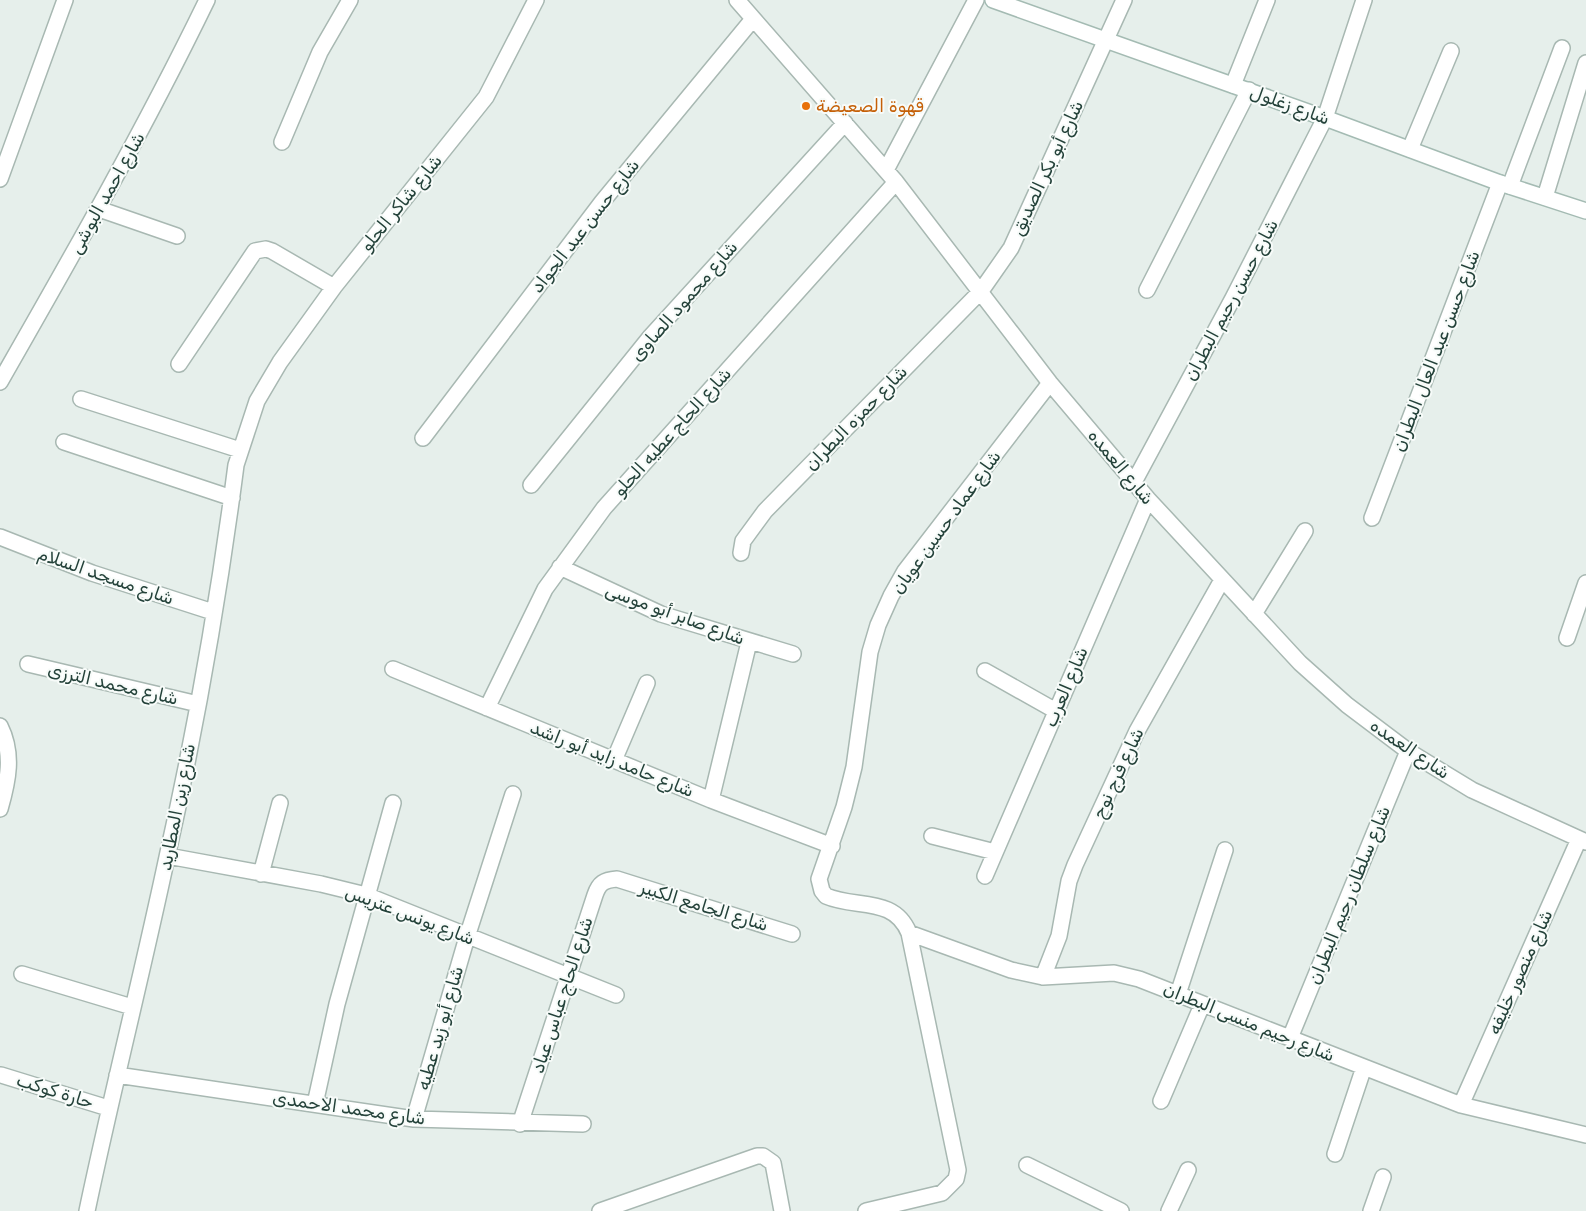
<svg xmlns="http://www.w3.org/2000/svg" width="1586" height="1211" viewBox="0 0 1586 1211" font-family="Rubik,Vazirmatn,sans-serif">
<style>
.lines{fill:none;stroke-linecap:round;stroke-linejoin:round}
.street-casing{stroke:#a8b8b2;stroke-width:18}
.secondary-casing{stroke:#a4bbb3;stroke-width:18}
.street{stroke:#fff;stroke-width:15}
.secondary{stroke:#fff;stroke-width:15}
.food-dot{fill:#e8710a;stroke:#f7fbf9;stroke-width:2}
.labels{text-anchor:middle;dominant-baseline:central;stroke-width:4;stroke-linejoin:round;paint-order:stroke}
.street-label{font-size:18px;fill:#24423a;stroke:#f7fbf9}
.food-label{font-size:18px;fill:#c56008;stroke:#f7fbf9;text-anchor:start}
</style>
<rect width="100%" height="100%" fill="#e6efeb"/>
<g class="lines">
<defs>
<path id="street" d="M737,0l159,182 154,201 98,116 152,164 47,42 61,46 64,39 114,52
M1233,85l34,-85
M282,142l38,-90 30,-52
M1410,149l41,-98
M886,170l90,-170
M0,179l65,-179
M1510,186l52,-138
M1545,197l41,-134
M99,209l78,27
M1147,290l102,-200
M179,364l76,-113 11,-2 6,2 62,36
M0,382c72,-126 144,-252 207,-382
M81,399l159,51
M423,438l179,-236 151,-183
M64,442l168,56
M1134,482l99,-184 92,-180 39,-118
M531,485l120,-149 194,-213
M1372,518l128,-335
M0,537l92,36 121,39
M741,553l2,-12 22,-30 216,-220 30,-43 113,-248
M560,567l101,47 132,40
M1254,614l51,-83
M1567,638l19,-55
M28,664l170,40
M393,669l318,131 121,46
M985,671l71,40
M487,708l58,-119 59,-81 292,-326
M0,726c14,28 8,55 0,83
M615,758l32,-75
M711,800l38,-158
M932,836l63,16
M168,856l153,28 45,11 250,100
M261,874l19,-71
M985,876l163,-377
M909,933l102,37 32,7 71,-4 25,6 322,126 125,30
M22,974l110,33
M1043,977l16,-41 10,-55 6,-16 62,-134 85,-151
M1178,994l47,-144
M1290,1038l118,-287
M1,1075l107,33
M117,1075l297,44 169,5
M1161,1101l41,-96
M315,1104l22,-100 56,-201
M1461,1105l118,-266
M414,1119l53,-182 46,-143
M520,1124l75,-229c4,-12 9,-15 22,-16l175,55
M1335,1154l29,-87
M1027,1165l94,46
M87,1211c25,-119 55,-236 80,-354 29,-129 52,-261 69,-392l21,-64 23,-39 54,-75 152,-190 50,-97
M600,1211l157,-55h6l10,7 9,48
M866,1211l76,-18 14,-14 2,-9 -49,-237c-15,-37 -53,-24 -83,-37l-4,-5 -3,-12 25,-72 10,-40 16,-115 8,-27 13,-29 14,-25 145,-188
M1169,1211l19,-41
M1371,1211l12,-34"/>
<path id="secondary" d="M993,0l332,118 175,65 86,28"/>
</defs>
<!-- street casing -->
<use href="#street" class="street-casing"/>
<!-- secondary casing -->
<use href="#secondary" class="secondary-casing"/>
<!-- street -->
<use href="#street" class="street"/>
<!-- secondary -->
<use href="#secondary" class="secondary"/>
</g>
<!-- markers -->
<circle class="food-dot" cx="806" cy="106" r="5"/>
<g class="labels">
<!-- street labels -->
<g class="street-label">
<text transform="translate(1290 105) rotate(20)">شارع زغلول</text>
<text transform="translate(1047 168) rotate(-65)">شارع أبو بكر الصديق</text>
<text transform="translate(107 193) rotate(-61)">شارع احمد البوشى</text>
<text transform="translate(401 203) rotate(-51)">شارع شاكر الحلو</text>
<text transform="translate(585 226) rotate(-52)">شارع حسن عبد الجواد</text>
<text transform="translate(1231 300) rotate(-62)">شارع حسن رحيم البطران</text>
<text transform="translate(684 301) rotate(-49)">شارع محمود الصاوى</text>
<text transform="translate(1436 351) rotate(-69)">شارع حسن عبد العال البطران</text>
<text transform="translate(856 418) rotate(-46)">شارع حمزه البطران</text>
<text transform="translate(672 432) rotate(-48)">شارع الحاج عطيه الحلو</text>
<text transform="translate(1121 467) rotate(50)">شارع العمده</text>
<text transform="translate(946 522) rotate(-54)">شارع عماد حسين عويان</text>
<text transform="translate(106 576) rotate(19)">شارع مسجد السلام</text>
<text transform="translate(675 614) rotate(20)">شارع صابر أبو موسى</text>
<text transform="translate(113 684) rotate(13)">شارع محمد الترزى</text>
<text transform="translate(1066 687) rotate(-67)">شارع العرب</text>
<text transform="translate(1410 749) rotate(34)">شارع العمده</text>
<text transform="translate(612 759) rotate(22)">شارع حامد زايد أبو راشد</text>
<text transform="translate(1118 773) rotate(-65)">شارع فرج نوح</text>
<text transform="translate(177 807) rotate(-79)">شارع زين المطاريد</text>
<text transform="translate(1349 895) rotate(-68)">شارع سلطان رحيم البطران</text>
<text transform="translate(704 906) rotate(17)">شارع الجامع الكبير</text>
<text transform="translate(410 915) rotate(21)">شارع يونس عتريس</text>
<text transform="translate(1520 972) rotate(-66)">شارع منصور خليفه</text>
<text transform="translate(562 995) rotate(-72)">شارع الحاج عباس عياد</text>
<text transform="translate(1249 1022) rotate(22)">شارع رحيم منسى البطران</text>
<text transform="translate(440 1028) rotate(-74)">شارع أبو زيد عطيه</text>
<text transform="translate(55 1091) rotate(17)">حارة كوكب</text>
<text transform="translate(349 1108) rotate(8)">شارع محمد الاحمدى</text>
</g>
<!-- food labels -->
<g class="food-label">
<text x="816" y="106">قهوة الصعيضة</text>
</g>
</g>
</svg>
